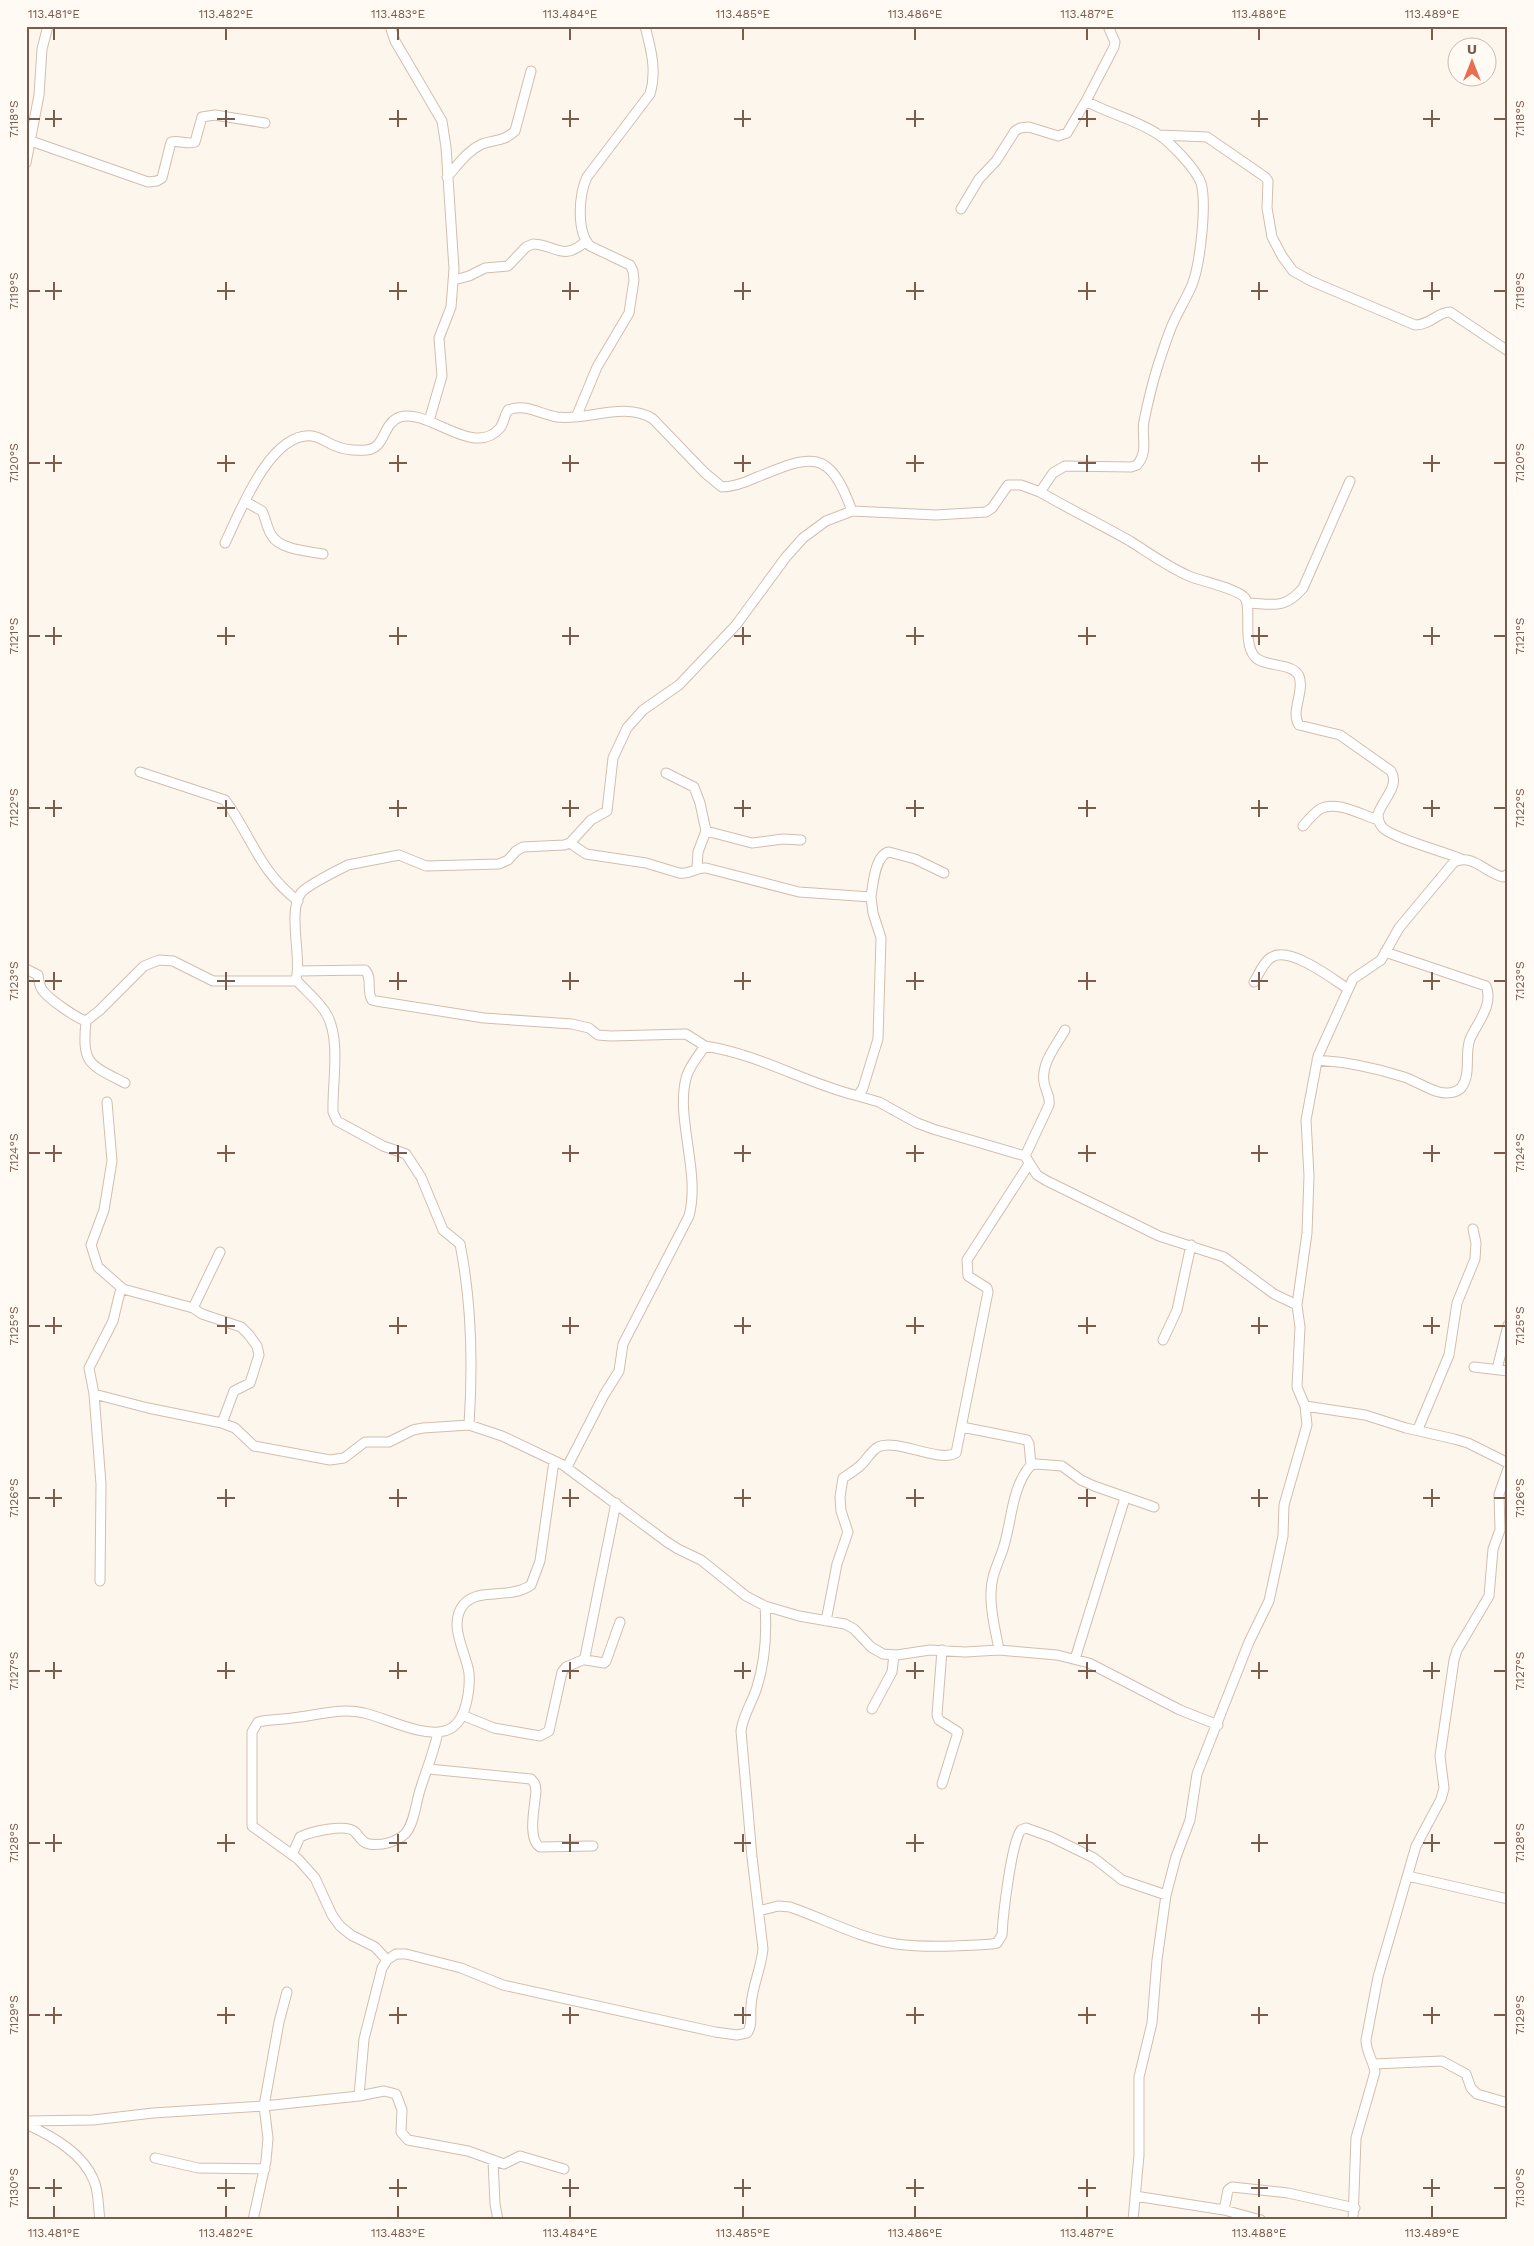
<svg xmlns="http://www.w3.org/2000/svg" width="1534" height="2246" viewBox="0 0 1534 2246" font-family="'Work Sans',sans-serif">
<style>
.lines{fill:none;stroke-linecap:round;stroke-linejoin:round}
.minor-casing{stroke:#d1beb0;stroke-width:11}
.minor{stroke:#fff;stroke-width:9}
.ticks{fill:none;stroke:#7a5c4d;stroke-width:2}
.neatline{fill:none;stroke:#7a5c4d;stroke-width:2}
.ticks-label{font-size:12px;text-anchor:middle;fill:#7a5c4d}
</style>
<rect width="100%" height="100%" fill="#fdf6ec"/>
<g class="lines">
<defs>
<path id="minor" d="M390,26l5,15 47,80 4,26 8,122 -3,38 -12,31 3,38 -13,45
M1160,135l47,2 58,40 3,4 -1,27 5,29 10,19 11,15 18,10 104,44c16,0 22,-13 35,-13l58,39
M31,141l117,41 9,-1 5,-3 9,-36c8,-2 17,3 24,0l7,-25 13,-2 50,8
M26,163l13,-68 3,-46 6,-23
M447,177c11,-12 20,-26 35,-33 14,-5 21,-2 33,-13l16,-60
M961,209l18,-30 17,-18 19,-30 5,-3 9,-1 29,9 9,-3 19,-32
M454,280l15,-4 16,-8 23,-2 18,-19 7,-3c24,1 30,18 53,-3
M577,415l20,-48 32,-54 5,-33 -1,-9 -3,-6 -40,-19c-14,-15 -11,-52 -3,-69l63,-83c7,-23 1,-45 -5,-68
M1040,492c29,17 60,32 90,49 19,12 38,26 59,35 11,5 50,13 56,22 7,10 -3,45 10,59 11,11 37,5 44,19 6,16 -9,35 0,49l41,10 51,36c9,15 -8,28 -13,43 0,5 1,10 5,14 12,11 60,23 78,31
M246,502l16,9c4,8 5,18 10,25 9,14 36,15 51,18
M225,543c15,-31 45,-111 87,-107 8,1 14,6 21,9 11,5 22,6 34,5 19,-2 15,-27 33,-33 29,-9 73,42 100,11 4,-5 4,-12 8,-18 17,-7 31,4 49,7 31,4 67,-16 96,2l52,54 17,14c12,0 22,-4 33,-9 56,-23 74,-31 97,33
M1247,603c26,1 37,7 56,-15l47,-107
M140,772l85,28c27,37 34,71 73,101
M666,773l28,14 6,16 6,28 -8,21 -1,16
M1303,826c5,-6 11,-13 17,-17 17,-9 42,6 58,11
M706,831l46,12 31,-4 18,1
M871,897c2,-13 4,-42 18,-45l26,7 29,14
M26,969l12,6c1,6 1,11 5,16 6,8 33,27 43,30l14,-11 44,-44 15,-6 14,1 40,20h81c11,-10 -8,-69 7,-88 5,-7 37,-23 47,-28l51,-10 27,11 73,-2 9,-4 8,-9 7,-4 41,-2 6,-2 21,-23 16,-9 6,-53 14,-30 16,-18 36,-25 57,-60 50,-68 17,-19 23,-17 26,-10 84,4 50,-3 6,-4 16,-23h13l19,7 13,-19 12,-7 66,1 6,-2c12,-14 4,-28 7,-44 4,-20 9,-40 15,-59 5,-14 9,-29 16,-43 5,-11 12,-22 17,-34 8,-20 15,-81 9,-102 -5,-14 -30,-40 -42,-48 -22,-15 -50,-21 -73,-34l28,-54 1,-5 -7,-16
M298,971l67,-1c8,8 1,21 7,30l4,1 108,17 88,6 17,4 9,7 13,1 75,-2 19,12
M296,980c10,11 24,22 31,35 14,25 5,69 6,97l4,9 46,25 23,8 15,23 22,53 17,14c12,60 13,120 9,181l33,11 61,29 104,77 11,7 23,11 45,36 19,10 34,10 46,8 9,5 17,18 12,7 14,1 33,-5 35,2 34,-2 58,5 32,8 91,47 38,15
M1254,982c5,-8 10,-21 18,-25 18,-11 61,22 76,32
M86,1021c-4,43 2,43 39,62
M1317,1060c30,2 59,8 87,17 12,4 23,12 35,15 7,2 17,1 22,-4 11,-14 3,-34 9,-49 7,-16 24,-34 16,-53l-101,-34
M858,1096l21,6 38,21 16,6 92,27 12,19 10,6 112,55 65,21 50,37 23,11
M107,1102l5,59 -8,49 -13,35 7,22 25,22
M1025,1156l24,-51c2,-9 -4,-14 -5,-23 -3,-19 12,-36 21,-52
M193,1308l9,6 39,13 8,8 8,11 2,9 -9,28 -16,8 -12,32
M1163,1340l14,-30 14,-65
M1474,1367l34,4
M1497,1369l11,-44
M94,1394l54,14 74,15 13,5 19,18 76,14 14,-2 21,-16h24l24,-12 10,-2 46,-3
M1305,1406l60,9 41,13 48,11 14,4 40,20
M962,1427l65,13 2,4 2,21
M1418,1429l31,-74 8,-52 18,-44 1,-16 -3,-14
M567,1467l37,-72 15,-24 4,-27 66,-128c12,-44 -15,-101 -2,-141 4,-11 12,-20 18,-29 56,9 100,37 153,50l5,-8 15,-49 3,-101 -8,-25 -2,-16 -72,-5 -93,-24c-10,-1 -16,7 -27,5l-33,-10 -60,-9 -16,-11
M616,1503l-31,154 1,3 18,3 2,-2 14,-39
M100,1581l1,-97 -7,-90 -5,-26 24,-47 7,-29 3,-3 70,19 27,-56
M826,1621l11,-57 11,-32 -7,-21 -1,-14 3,-19c6,-4 13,-8 19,-14 5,-5 10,-14 16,-17 19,-9 60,16 78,6l32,-161 -1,-4 -19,-12 -1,-16 62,-96
M942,1650l-5,65 2,5 19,12 -16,52
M999,1650c-3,-18 -9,-38 -8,-57 0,-17 7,-29 12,-44 9,-27 8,-62 28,-84l6,-1 25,2 19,14 13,6 60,21
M1075,1659l50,-161
M872,1709l20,-37 2,-17
M462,1715l32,13 46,8 9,-5 13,-59 4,-5 19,-8
M429,1769l102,10 4,5 1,7c-1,15 -9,48 4,56l53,-1
M292,1855l8,-18c10,-5 46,-14 55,-5 5,5 7,11 14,12 13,2 27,-2 36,-10 10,-11 11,-34 16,-47 6,-19 13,-35 17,-55
M1408,1876l100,23
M759,1911l19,-5 12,1c35,12 69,31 106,37 31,4 65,2 96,0l5,-1 5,-8c1,-20 9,-91 19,-105l5,-2 25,9 43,21 28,22 44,15
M387,1960l-12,-13 -24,-12 -11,-9 -8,-11 -17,-37 -17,-19 -46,-33v-94l6,-10c12,-3 22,-2 34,-4 23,-2 49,-11 72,-5 22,5 57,24 80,18 10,-2 17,-11 20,-20 4,-12 6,-25 5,-38 -3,-21 -22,-49 -5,-69 15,-17 46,-4 67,-19l9,-24 14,-100
M1374,2064l68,-3 24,13 5,14 6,6 31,9
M359,2096l25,-5 12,3 6,16 -1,22 7,8 60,11 36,13 16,-8 44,13
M26,2121l67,-1 60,-7 111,-7 95,-10 5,-57 18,-71 5,-8 9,-6h10l55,14 42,17 212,47 22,3 10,-2c6,-8 3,-17 4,-27 1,-19 10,-37 12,-57l-11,-92 -11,-126c2,-16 11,-28 16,-44 8,-26 10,-53 8,-81
M26,2124c26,12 57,29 68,57 5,11 4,27 6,39
M155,2158l43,10 67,1
M493,2160l2,44 3,16
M1135,2196l89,14 37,10
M1224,2210l4,-20 4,-3 56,6 67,15
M253,2220l13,-59 2,-23 -4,-32 15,-84 8,-30
M1133,2220l6,-65v-78l13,-54 5,-63 9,-65 10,-38 14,-37 7,-46 52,-132 20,-41 14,-65 1,-31 23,-80 -2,-19 -8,-19 3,-60 -3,-22 10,-72 2,-57 -3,-56 12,-64 35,-77 28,-19 18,-32 55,-66c19,-9 31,11 49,15l5,-3
M1353,2220l3,-82 19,-66c-2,-12 -9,-20 -9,-32l12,-63 38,-131 25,-47 3,-11 -4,-32 14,-96 3,-10 32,-54 4,-47 7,-19 -1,-36 9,-25"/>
</defs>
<!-- minor casing -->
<use href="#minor" class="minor-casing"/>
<!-- minor -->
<use href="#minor" class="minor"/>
</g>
<!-- ticks -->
<path class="ticks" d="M54,28v12M226,28v12M398,28v12M570,28v12M743,28v12M915,28v12M1087,28v12M1259,28v12M1432,28v12M54,110v17M226,110v17M398,110v17M570,110v17M743,110v17M915,110v17M1087,110v17M1259,110v17M1432,110v17M28,119h12M45,119h17M217,119h18M389,119h18M562,119h17M734,119h17M906,119h18M1078,119h18M1251,119h17M1423,119h17M1494,119h12M54,282v18M226,282v18M398,282v18M570,282v18M743,282v18M915,282v18M1087,282v18M1259,282v18M1432,282v18M28,291h12M45,291h17M217,291h18M389,291h18M562,291h17M734,291h17M906,291h18M1078,291h18M1251,291h17M1423,291h17M1494,291h12M54,455v17M226,455v17M398,455v17M570,455v17M743,455v17M915,455v17M1087,455v17M1259,455v17M1432,455v17M28,463h12M45,463h17M217,463h18M389,463h18M562,463h17M734,463h17M906,463h18M1078,463h18M1251,463h17M1423,463h17M1494,463h12M54,627v18M226,627v18M398,627v18M570,627v18M743,627v18M915,627v18M1087,627v18M1259,627v18M1432,627v18M28,636h12M45,636h17M217,636h18M389,636h18M562,636h17M734,636h17M906,636h18M1078,636h18M1251,636h17M1423,636h17M1494,636h12M54,800v17M226,800v17M398,800v17M570,800v17M743,800v17M915,800v17M1087,800v17M1259,800v17M1432,800v17M28,808h12M45,808h17M217,808h18M389,808h18M562,808h17M734,808h17M906,808h18M1078,808h18M1251,808h17M1423,808h17M1494,808h12M54,972v18M226,972v18M398,972v18M570,972v18M743,972v18M915,972v18M1087,972v18M1259,972v18M1432,972v18M28,981h12M45,981h17M217,981h18M389,981h18M562,981h17M734,981h17M906,981h18M1078,981h18M1251,981h17M1423,981h17M1494,981h12M54,1145v17M226,1145v17M398,1145v17M570,1145v17M743,1145v17M915,1145v17M1087,1145v17M1259,1145v17M1432,1145v17M28,1153h12M45,1153h17M217,1153h18M389,1153h18M562,1153h17M734,1153h17M906,1153h18M1078,1153h18M1251,1153h17M1423,1153h17M1494,1153h12M54,1317v17M226,1317v17M398,1317v17M570,1317v17M743,1317v17M915,1317v17M1087,1317v17M1259,1317v17M1432,1317v17M28,1326h12M45,1326h17M217,1326h18M389,1326h18M562,1326h17M734,1326h17M906,1326h18M1078,1326h18M1251,1326h17M1423,1326h17M1494,1326h12M54,1489v18M226,1489v18M398,1489v18M570,1489v18M743,1489v18M915,1489v18M1087,1489v18M1259,1489v18M1432,1489v18M28,1498h12M45,1498h17M217,1498h18M389,1498h18M562,1498h17M734,1498h17M906,1498h18M1078,1498h18M1251,1498h17M1423,1498h17M1494,1498h12M54,1662v17M226,1662v17M398,1662v17M570,1662v17M743,1662v17M915,1662v17M1087,1662v17M1259,1662v17M1432,1662v17M28,1671h12M45,1671h17M217,1671h18M389,1671h18M562,1671h17M734,1671h17M906,1671h18M1078,1671h18M1251,1671h17M1423,1671h17M1494,1671h12M54,1834v18M226,1834v18M398,1834v18M570,1834v18M743,1834v18M915,1834v18M1087,1834v18M1259,1834v18M1432,1834v18M28,1843h12M45,1843h17M217,1843h18M389,1843h18M562,1843h17M734,1843h17M906,1843h18M1078,1843h18M1251,1843h17M1423,1843h17M1494,1843h12M54,2007v17M226,2007v17M398,2007v17M570,2007v17M743,2007v17M915,2007v17M1087,2007v17M1259,2007v17M1432,2007v17M28,2015h12M45,2015h17M217,2015h18M389,2015h18M562,2015h17M734,2015h17M906,2015h18M1078,2015h18M1251,2015h17M1423,2015h17M1494,2015h12M54,2179v18M226,2179v18M398,2179v18M570,2179v18M743,2179v18M915,2179v18M1087,2179v18M1259,2179v18M1432,2179v18M28,2188h12M45,2188h17M217,2188h18M389,2188h18M562,2188h17M734,2188h17M906,2188h18M1078,2188h18M1251,2188h17M1423,2188h17M1494,2188h12M54,2206v12M226,2206v12M398,2206v12M570,2206v12M743,2206v12M915,2206v12M1087,2206v12M1259,2206v12M1432,2206v12"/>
<!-- border -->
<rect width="1534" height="2246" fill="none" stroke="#fffaf3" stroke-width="55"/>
<!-- north arrow -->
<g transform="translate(1472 62)"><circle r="24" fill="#fffaf3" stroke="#cabbb1"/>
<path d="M0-4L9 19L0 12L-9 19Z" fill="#e76f51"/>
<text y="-8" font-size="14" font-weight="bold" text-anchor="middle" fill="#7a5c4d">U</text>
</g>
<rect x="28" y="28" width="1478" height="2190" class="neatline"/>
<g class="ticks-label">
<text x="54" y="18">113.481°E</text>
<text x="226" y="18">113.482°E</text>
<text x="398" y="18">113.483°E</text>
<text x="570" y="18">113.484°E</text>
<text x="743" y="18">113.485°E</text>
<text x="915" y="18">113.486°E</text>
<text x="1087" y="18">113.487°E</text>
<text x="1259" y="18">113.488°E</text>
<text x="1432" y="18">113.489°E</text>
<text transform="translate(14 119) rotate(-90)" y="4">7.118°S</text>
<text transform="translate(1520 119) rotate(-90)" y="4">7.118°S</text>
<text transform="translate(14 291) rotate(-90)" y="4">7.119°S</text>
<text transform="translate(1520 291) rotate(-90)" y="4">7.119°S</text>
<text transform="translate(14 463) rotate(-90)" y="4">7.120°S</text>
<text transform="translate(1520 463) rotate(-90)" y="4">7.120°S</text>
<text transform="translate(14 636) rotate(-90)" y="4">7.121°S</text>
<text transform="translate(1520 636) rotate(-90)" y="4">7.121°S</text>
<text transform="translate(14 808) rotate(-90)" y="4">7.122°S</text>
<text transform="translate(1520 808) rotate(-90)" y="4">7.122°S</text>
<text transform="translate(14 981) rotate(-90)" y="4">7.123°S</text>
<text transform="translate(1520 981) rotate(-90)" y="4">7.123°S</text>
<text transform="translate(14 1153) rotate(-90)" y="4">7.124°S</text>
<text transform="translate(1520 1153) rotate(-90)" y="4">7.124°S</text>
<text transform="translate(14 1326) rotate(-90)" y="4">7.125°S</text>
<text transform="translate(1520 1326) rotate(-90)" y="4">7.125°S</text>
<text transform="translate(14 1498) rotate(-90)" y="4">7.126°S</text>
<text transform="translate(1520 1498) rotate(-90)" y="4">7.126°S</text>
<text transform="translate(14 1671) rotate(-90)" y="4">7.127°S</text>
<text transform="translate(1520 1671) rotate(-90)" y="4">7.127°S</text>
<text transform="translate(14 1843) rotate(-90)" y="4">7.128°S</text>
<text transform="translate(1520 1843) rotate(-90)" y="4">7.128°S</text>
<text transform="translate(14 2015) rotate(-90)" y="4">7.129°S</text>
<text transform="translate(1520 2015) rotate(-90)" y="4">7.129°S</text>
<text transform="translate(14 2188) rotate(-90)" y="4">7.130°S</text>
<text transform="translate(1520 2188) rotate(-90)" y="4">7.130°S</text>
<text x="54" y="2237">113.481°E</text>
<text x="226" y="2237">113.482°E</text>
<text x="398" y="2237">113.483°E</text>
<text x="570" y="2237">113.484°E</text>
<text x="743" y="2237">113.485°E</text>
<text x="915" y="2237">113.486°E</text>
<text x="1087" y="2237">113.487°E</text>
<text x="1259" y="2237">113.488°E</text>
<text x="1432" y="2237">113.489°E</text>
</g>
</svg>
